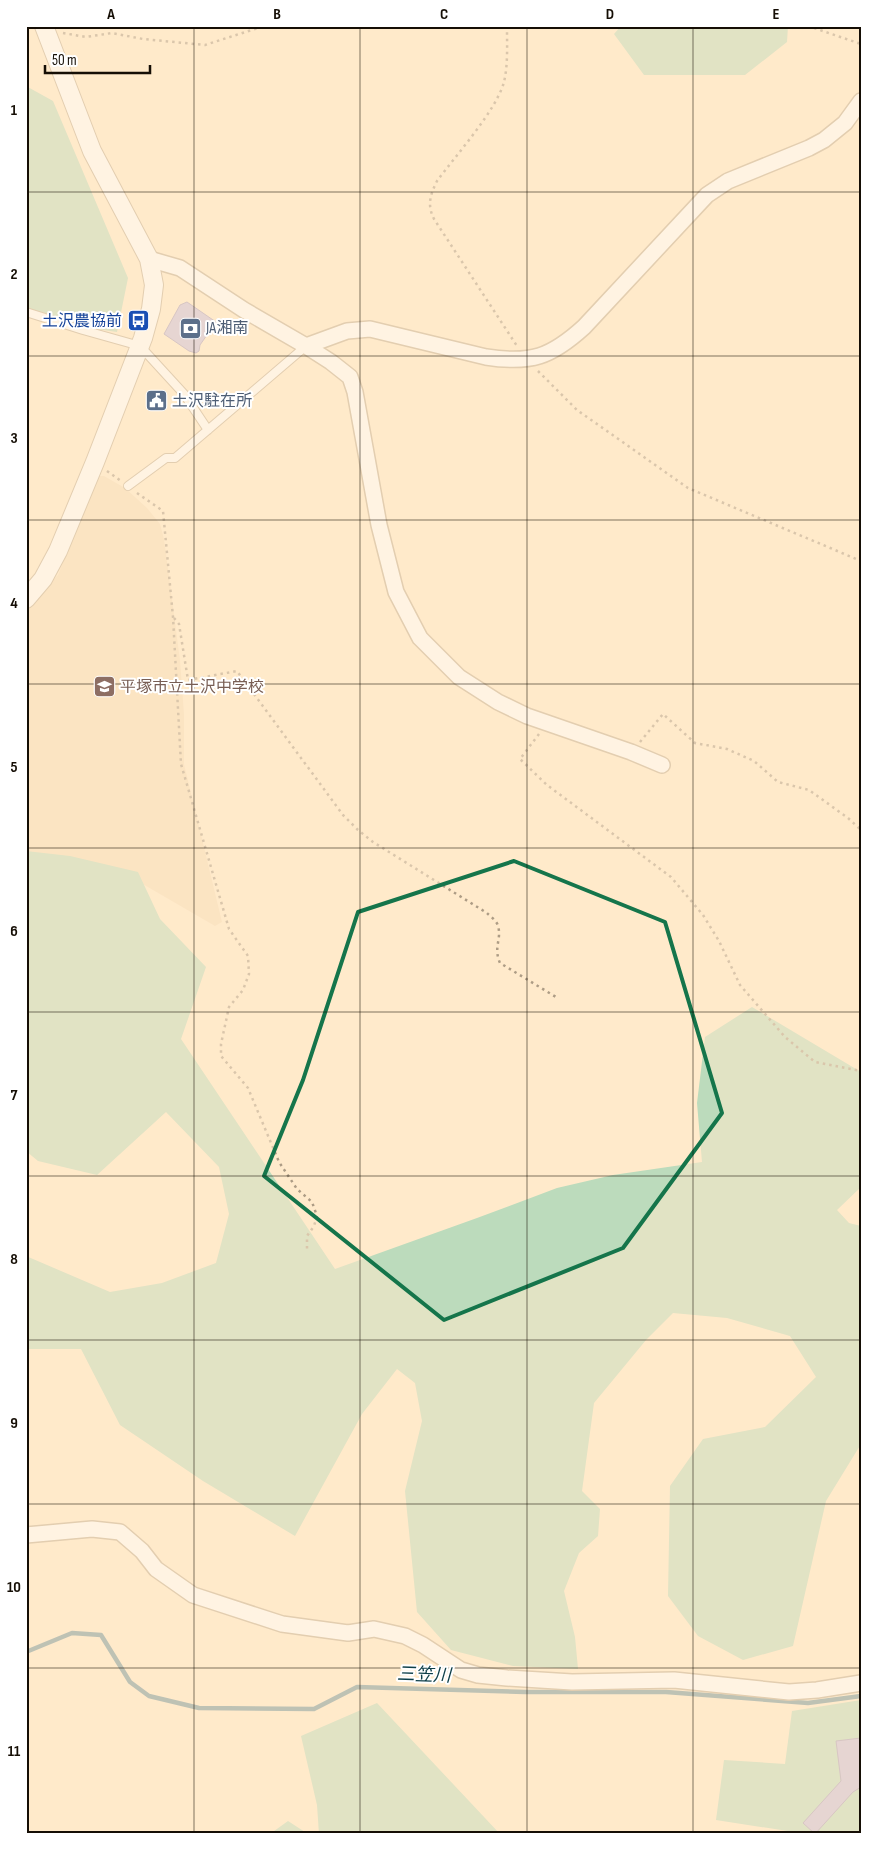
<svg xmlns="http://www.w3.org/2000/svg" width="887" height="1860" viewBox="0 0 887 1860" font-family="'Sofia Sans Condensed','Noto Sans JP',sans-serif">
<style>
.built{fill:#f7deb9}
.green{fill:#bcdbbc}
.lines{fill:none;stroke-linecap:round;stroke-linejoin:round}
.stream{stroke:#70939a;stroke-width:4.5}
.building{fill:#c7bcdc;stroke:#a79bba}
.service-casing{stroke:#c1ad90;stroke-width:10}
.minor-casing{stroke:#c1ad90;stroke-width:18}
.tertiary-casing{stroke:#c1ad90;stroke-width:20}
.path{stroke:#ad9c85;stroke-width:2.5;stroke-dasharray:2.5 4;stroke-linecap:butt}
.service{stroke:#fff;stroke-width:8}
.minor{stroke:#fff;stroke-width:15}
.tertiary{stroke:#fff;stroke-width:18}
.marked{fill:none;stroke:#15754b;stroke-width:4;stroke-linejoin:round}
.grid{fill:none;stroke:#150e05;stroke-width:1;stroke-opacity:0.55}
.labels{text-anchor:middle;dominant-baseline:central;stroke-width:4;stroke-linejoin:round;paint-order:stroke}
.transit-label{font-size:16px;fill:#164399;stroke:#fff;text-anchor:end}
.service-label{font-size:16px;fill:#4e5e75;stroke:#fff;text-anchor:start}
.education-label{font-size:16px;fill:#785e54;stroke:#fff;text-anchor:start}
.water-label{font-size:18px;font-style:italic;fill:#0d3e48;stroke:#fff}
.neatline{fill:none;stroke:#150e05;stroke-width:2}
.grid-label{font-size:16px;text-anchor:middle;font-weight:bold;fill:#150e05}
</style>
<rect width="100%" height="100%" fill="#ffeacb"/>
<!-- built -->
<path class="built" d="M98,476h6l21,12 22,20 13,16 4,15 16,121 4,54v50l38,158 -7,4 -93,-54 -96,-9v-256l32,-32z"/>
<!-- green -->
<path class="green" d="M621,26h167l-1,16 -42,33h-101l-30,-41z
M26,86l27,15 75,177 -11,54 -61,-9 -30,-13z
M26,851l44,5 68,16 22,47 46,48 -25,72 154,230 142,-51 80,-30 56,-13 89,-13 -5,-59 8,-66 47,-30 109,65v115l-24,23 12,13 12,3v218l-35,57 -33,145 -50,14 -45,-24 -30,-40 2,-110 33,-47 62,-12 51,-50 -26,-41 -63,-18 -54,-5 -27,27 -52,63 -12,88 18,18 -2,27 -19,17 -15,38 11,46 3,32 -65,-3 -62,-16 -34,-38 -12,-121 17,-70 -7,-38 -18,-14 -35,45 -67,122 -92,-55 -83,-56 -39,-76h-55v-93l84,36 52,-9 54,-20 13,-49 -10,-47 -53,-55 -69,63 -59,-14 -12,-10z
M861,1700v134h-54l-91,-14 8,-60 61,4 7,-53z
M377,1703l123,131h-181l-2,-29 -16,-69z
M288,1821l20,13h-38z"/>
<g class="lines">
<!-- stream -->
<path class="stream" d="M26,1652l46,-19 29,2 29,47 19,14 50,12 115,1 43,-22 168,5h141l142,11 53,-7"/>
</g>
<!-- building -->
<path class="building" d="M187,302l29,20 -16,23 -1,6 -3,2 -7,-2 -25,-17 16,-29z
M861,1738v49l-8,5 -38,42 -12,-11 38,-42 -5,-40z"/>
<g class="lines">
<defs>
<path id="service" d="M26,312l57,18 57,16 44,48 24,36
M128,486l38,-28h9l131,-112"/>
<path id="minor" d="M149,259l31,9 64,42 62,36 25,16 19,15 5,15 24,133 17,67 24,46 39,39 39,25 29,14 104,36 31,13
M306,346l41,-15 23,-2 116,28c45,7 65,0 98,-30l123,-132 21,-14 81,-33 15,-8 21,-17 16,-22
M26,1535l66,-6 28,3 22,19 14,18 37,26 89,29 66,9 26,-4 31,7 18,9 38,25 17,5 29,3 65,4 102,-2 115,12 28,-2 44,-7"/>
<path id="tertiary" d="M26,599l17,-20 15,-28 37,-89 48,-124 8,-29 3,-24 -5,-26 -57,-108 -48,-125"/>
</defs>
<!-- service casing -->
<use href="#service" class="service-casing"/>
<!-- minor casing -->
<use href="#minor" class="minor-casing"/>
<!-- tertiary casing -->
<use href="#tertiary" class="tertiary-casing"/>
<!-- path -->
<path class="path" d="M506,26l1,3c0,17 1,36 -3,53 -8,29 -48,73 -67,99 -7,14 -10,24 -3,38l83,127
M808,26l53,18
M63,33l23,4 26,-4 31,6 62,6 59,-19
M538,371l39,39 111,78 173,73
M107,471l14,10
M137,493l26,18 10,106 8,147 48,165 19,27 1,18 -6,16 -14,17 -8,37v12l27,32 31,74 18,27 15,13 5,14 -3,10 -7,10v13
M174,618l5,6 9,56 49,-9 106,144 15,15 15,12 114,71c3,3 10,8 11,13 4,13 -5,21 2,37l56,34
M539,734l-19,25 27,26 124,92 32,38 16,26 21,44 45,52 30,25 46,9
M640,742l23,-28 32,29 32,6 27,12 24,21 31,8 39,28 13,12"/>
<!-- service -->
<use href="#service" class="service"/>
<!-- minor -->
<use href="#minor" class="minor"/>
<!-- tertiary -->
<use href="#tertiary" class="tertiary"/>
</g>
<!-- marked area -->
<path d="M0 0H887V1860H0ZM514,861l151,61 57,191 -99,135 -179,72 -180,-144 39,-96 55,-168z" fill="#ffeacb" fill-opacity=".55" fill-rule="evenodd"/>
<path class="marked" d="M514,861l151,61 57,191 -99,135 -179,72 -180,-144 39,-96 55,-168z"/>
<!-- grid -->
<path class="grid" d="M194,26v1808M360,26v1808M527,26v1808M693,26v1808M26,192h835M26,356h835M26,520h835M26,684h835M26,848h835M26,1012h835M26,1176h835M26,1340h835M26,1504h835M26,1668h835"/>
<!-- icons -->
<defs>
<symbol id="bus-square" viewBox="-11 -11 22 22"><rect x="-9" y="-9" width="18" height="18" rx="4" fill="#1a4fb4" stroke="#fff"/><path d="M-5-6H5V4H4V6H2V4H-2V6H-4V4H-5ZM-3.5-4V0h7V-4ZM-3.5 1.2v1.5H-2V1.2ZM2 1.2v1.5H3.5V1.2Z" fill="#fff"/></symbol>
<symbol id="bank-square" viewBox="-11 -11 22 22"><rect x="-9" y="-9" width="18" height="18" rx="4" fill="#5c6f8a" stroke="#fff"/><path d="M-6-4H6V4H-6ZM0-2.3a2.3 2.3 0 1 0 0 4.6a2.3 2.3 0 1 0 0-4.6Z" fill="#fff"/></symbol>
<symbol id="civic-square" viewBox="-11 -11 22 22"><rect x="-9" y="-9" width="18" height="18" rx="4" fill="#5c6f8a" stroke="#fff"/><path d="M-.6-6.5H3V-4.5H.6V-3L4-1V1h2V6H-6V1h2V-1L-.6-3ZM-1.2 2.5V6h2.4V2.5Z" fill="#fff"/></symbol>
<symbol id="school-square" viewBox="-11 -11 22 22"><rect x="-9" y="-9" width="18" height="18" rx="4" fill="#8d6e63" stroke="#fff"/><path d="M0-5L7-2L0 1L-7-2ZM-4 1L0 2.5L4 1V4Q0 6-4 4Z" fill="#fff"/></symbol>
</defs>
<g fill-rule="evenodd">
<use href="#bus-square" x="126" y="308" width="25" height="25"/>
<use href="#bank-square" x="178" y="316" width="25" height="25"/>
<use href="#civic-square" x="144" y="388" width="25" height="25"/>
<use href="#school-square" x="92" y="674" width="25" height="25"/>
</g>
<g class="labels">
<!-- transit labels -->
<g class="transit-label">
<text x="122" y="321">土沢農協前</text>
</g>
<!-- service labels -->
<g class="service-label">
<text x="206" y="328">JA湘南</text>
<text x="172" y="401">土沢駐在所</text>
</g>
<!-- education labels -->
<g class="education-label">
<text x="120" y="687">平塚市立土沢中学校</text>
</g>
<!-- water labels -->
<g class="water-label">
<text transform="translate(424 1675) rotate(2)">三笠川</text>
</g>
</g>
<!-- border -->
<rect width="887" height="1860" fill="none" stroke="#ffffff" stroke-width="55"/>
<!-- scale -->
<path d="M45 65v8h105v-8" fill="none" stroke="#150e05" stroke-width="2.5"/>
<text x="52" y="65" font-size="15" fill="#150e05" stroke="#ffffff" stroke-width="4" paint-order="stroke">50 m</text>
<rect x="28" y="28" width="832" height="1804" class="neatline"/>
<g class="grid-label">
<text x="111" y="19">A</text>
<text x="277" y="19">B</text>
<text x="444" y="19">C</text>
<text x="610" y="19">D</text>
<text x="776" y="19">E</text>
<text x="14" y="115">1</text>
<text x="14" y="279">2</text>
<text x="14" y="443">3</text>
<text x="14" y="608">4</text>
<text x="14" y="772">5</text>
<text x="14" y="936">6</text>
<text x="14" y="1100">7</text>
<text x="14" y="1264">8</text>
<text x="14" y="1428">9</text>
<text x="14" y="1592">10</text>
<text x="14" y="1756">11</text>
</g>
</svg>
